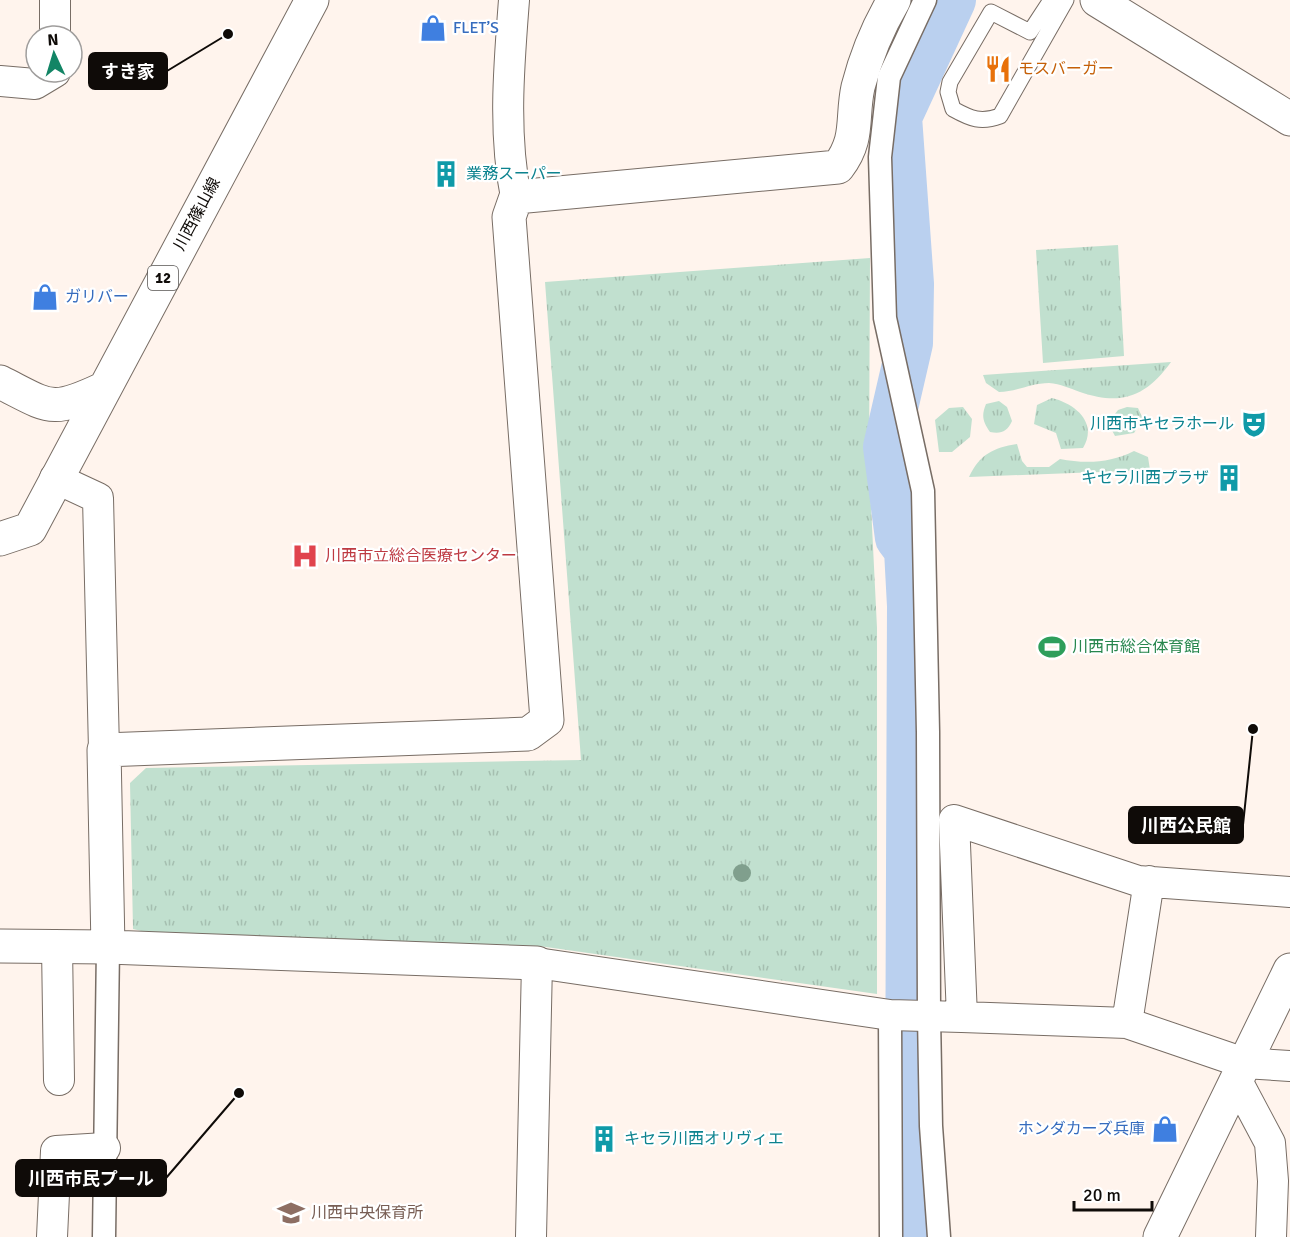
<svg xmlns="http://www.w3.org/2000/svg" width="1290" height="1237" viewBox="0 0 1290 1237" font-family="Signika,'Noto Sans JP',sans-serif">
<style>
.grass{fill:url(#grass-tufts)}
.lines{fill:none;stroke-linecap:round;stroke-linejoin:round}
.river{stroke:#bad0ef;stroke-width:46}
.service-casing{stroke:#786d65;stroke-width:17}
.pedestrian-casing{stroke:#786d65;stroke-width:25}
.minor-casing{stroke:#786d65;stroke-width:32}
.tertiary-casing{stroke:#786d65;stroke-width:35}
.primary-casing{stroke:#786d65;stroke-width:35}
.service{stroke:#fff;stroke-width:15}
.pedestrian{stroke:#fff;stroke-width:22}
.minor{stroke:#fff;stroke-width:30}
.tertiary{stroke:#fff;stroke-width:33}
.primary{stroke:#fff;stroke-width:33}
.tree{fill:#809f8d}
.labels{text-anchor:middle;dominant-baseline:central;stroke-width:4.5;stroke-linejoin:round;paint-order:stroke}
.shield{fill:#fff;stroke:#575452;stroke-width:1.5}
.shield-label{font-size:15px;font-weight:bold;fill:#0f0b08}
.shop-label{font-size:16px;fill:#366cbe;stroke:#fff;text-anchor:start}
.food-label{font-size:16px;fill:#c56008;stroke:#fff;text-anchor:start}
.culture-label{font-size:16px;fill:#0d838f;stroke:#fff;text-anchor:start}
.street-label{font-size:16px;fill:#0f0b08;stroke:#fff}
.health-label{font-size:16px;fill:#be3a42;stroke:#fff;text-anchor:start}
.leisure-label{font-size:16px;fill:#27864d;stroke:#fff;text-anchor:start}
.education-label{font-size:16px;fill:#785e54;stroke:#fff;text-anchor:start}
.leader{fill:none;stroke:#0f0b08;stroke-width:2}
.callout-dot{fill:#0f0b08;stroke:#fff;stroke-width:2}
.callout{fill:#0f0b08;stroke:#0f0b08;stroke-width:2}
.callout-label{font-size:18px;text-anchor:middle;font-weight:bold;fill:#fff}
</style>
<defs>
<pattern id="grass-tufts" width="24" height="20" patternUnits="userSpaceOnUse" patternTransform="scale(1.5)"><rect width="24" height="20" fill="#c1e0cf"/><path d="M3 7l-1-3M5 7V3M7 7l1-3M15 17l-1-3M17 17v-4M19 17l1-3" fill="none" stroke="#a5bfb0"/></pattern>
</defs>
<rect width="100%" height="100%" fill="#fff4ed"/>
<!-- grass -->
<path class="grass" d="M1118,245l6,111 -81,7 -7,-113z
M870,258l-1,207 8,163v366l-338,-48 -385,-12 -21,-5 -3,-146 16,-15 435,-8 -36,-478z
M1171,362c-25,35 -50,44 -91,30 -11,-4 -19,-8 -31,-9 -18,0 -33,9 -50,9l-13,-9 -3,-8z
M1052,398c24,6 46,25 31,50l-22,1 -5,-16 -22,-9 3,-19z
M999,401l8,6 5,14c-5,11 -11,13 -22,11 -7,-10 -9,-16 -4,-28z
M963,407l9,12 -2,18 -18,15h-13l-4,-32 14,-12z
M1127,407l11,1 5,11 -9,14 -19,3 -7,-13 10,-13z
M1017,444l5,17 5,6h22l11,-8c26,5 50,4 74,-8l14,6 2,13 -181,7c11,-23 24,-29 48,-33z"/>
<g class="lines">
<!-- river -->
<path class="river" d="M913,1237l-5,-99 2,-532 -3,-56 -9,-12 -12,-91 24,-104 1,-59 -12,-167 54,-117"/>
<defs>
<path id="service" d="M1051,0l-21,32 -39,-20 -41,70 -2,10 5,17c18,10 28,14 47,7l66,-116"/>
<path id="pedestrian" d="M925,0l-36,77 -9,80 5,161 38,173 5,241 1,284 2,110 8,111
M890,1015l1,222
M104,1237l4,-290"/>
<path id="minor" d="M514,0c-5,65 -11,133 2,197
M55,36v-36
M0,81l35,3 20,-12
M55,478l43,20 6,252
M57,946l2,134
M962,1017l165,6 117,40 46,3
M1127,1023l22,-142
M1236,1079l34,64 3,38 -2,56
M52,1237l4,-86 49,-3
M531,1237l6,-274 353,52 72,2 -8,-197 184,61 152,11"/>
<path id="tertiary" d="M1097,0l193,119
M0,946l108,1 -4,-197 424,-16 19,-14 -38,-503 7,-20 322,-30c22,-29 13,-48 20,-80 8,-31 20,-60 36,-87
M108,947l429,16
M1160,1237l130,-267"/>
<path id="primary" d="M0,382c50,25 50,32 103,7
M0,539l30,-10 282,-529"/>
</defs>
<!-- service casing -->
<use href="#service" class="service-casing"/>
<!-- pedestrian casing -->
<use href="#pedestrian" class="pedestrian-casing"/>
<!-- minor casing -->
<use href="#minor" class="minor-casing"/>
<!-- tertiary casing -->
<use href="#tertiary" class="tertiary-casing"/>
<!-- primary casing -->
<use href="#primary" class="primary-casing"/>
<!-- service -->
<use href="#service" class="service"/>
<!-- pedestrian -->
<use href="#pedestrian" class="pedestrian"/>
<!-- minor -->
<use href="#minor" class="minor"/>
<!-- tertiary -->
<use href="#tertiary" class="tertiary"/>
<!-- primary -->
<use href="#primary" class="primary"/>
</g>
<!-- trees -->
<circle class="tree" cx="742" cy="873" r="9"/>
<!-- icons -->
<defs>
<symbol id="shop-bare" viewBox="-9 -9 18 18"><path d="M-5-2.5h2.3a2.7 3.5 0 0 1 5.4 0H5L5.5 6h-11ZM-1.5-2.5h3a1.5 2.3 0 0 0-3 0Z" fill="#3f7fe0" stroke="#fff" stroke-width="2.5" paint-order="stroke"/></symbol>
<symbol id="restaurant-bare" viewBox="-9 -9 18 18"><path d="M-5-6h1v4h1v-4h1v4h1v-4h1v5L-1.5 .5V6h-2V.5L-5-1ZM5-6V6H3V1.5H1.5Q1.5-4 5-6Z" fill="#e8710a" stroke="#fff" stroke-width="2.5" paint-order="stroke"/></symbol>
<symbol id="building-bare" viewBox="-9 -9 18 18"><path d="M-4-6H4V6H1V3H-1V6H-4ZM-2.5-4.3h1.7v1.8h-1.7ZM.8-4.3h1.7v1.8H.8ZM-2.5-1h1.7V.8h-1.7ZM.8-1h1.7V.8H.8Z" fill="#0f9aa8" stroke="#fff" stroke-width="2.5" paint-order="stroke"/></symbol>
<symbol id="theatre-bare" viewBox="-9 -9 18 18"><path d="M-5-5.5Q0-4 5-5.5V0Q5 5 0 6Q-5 5-5 0ZM-3.3-2.5H-1v1.5H-3.3ZM1-2.5H3.3v1.5H1ZM-2.8 1Q0 5.5 2.8 1Z" fill="#0f9aa8" stroke="#fff" stroke-width="2.5" paint-order="stroke"/></symbol>
<symbol id="hospital-bare" viewBox="-9 -9 18 18"><path d="M-5-5h3v3.5h4V-5h3V5h-3V1.5h-4V5h-3Z" fill="#e0444e" stroke="#fff" stroke-width="2.5" paint-order="stroke"/></symbol>
<symbol id="stadium-bare" viewBox="-9 -9 18 18"><path d="M0-5a6.5 5 0 1 0 0 10a6.5 5 0 1 0 0-10ZM-3.5-1.8h7v3.6h-7Z" fill="#2e9e5b" stroke="#fff" stroke-width="2.5" paint-order="stroke"/></symbol>
<symbol id="school-bare" viewBox="-9 -9 18 18"><path d="M0-5L7-2L0 1L-7-2ZM-4 1L0 2.5L4 1V4Q0 6-4 4Z" fill="#8d6e63" stroke="#fff" stroke-width="2.5" paint-order="stroke"/></symbol>
</defs>
<g fill-rule="evenodd">
<use href="#shop-bare" x="414" y="9" width="38" height="38"/>
<use href="#restaurant-bare" x="979" y="50" width="38" height="38"/>
<use href="#building-bare" x="427" y="155" width="38" height="38"/>
<use href="#shop-bare" x="26" y="278" width="38" height="38"/>
<use href="#theatre-bare" x="1235" y="405" width="38" height="38"/>
<use href="#building-bare" x="1210" y="459" width="38" height="38"/>
<use href="#hospital-bare" x="286" y="537" width="38" height="38"/>
<use href="#stadium-bare" x="1033" y="628" width="38" height="38"/>
<use href="#shop-bare" x="1146" y="1110" width="38" height="38"/>
<use href="#building-bare" x="585" y="1120" width="38" height="38"/>
<use href="#school-bare" x="272" y="1194" width="38" height="38"/>
</g>
<g class="labels">
<!-- shield labels -->
<rect class="shield" x="148" y="266" width="30" height="24" rx="4.5"/>
<g class="shield-label">
<text x="163" y="278">12</text>
</g>
<!-- shop labels -->
<g class="shop-label">
<text x="453" y="28">FLET’S</text>
<text x="65" y="297">ガリバー</text>
<text x="1145" y="1129" text-anchor="end">ホンダカーズ兵庫</text>
</g>
<!-- food labels -->
<g class="food-label">
<text x="1018" y="69">モスバーガー</text>
</g>
<!-- culture labels -->
<g class="culture-label">
<text x="466" y="174">業務スーパー</text>
<text x="1234" y="424" text-anchor="end">川西市キセラホール</text>
<text x="1209" y="478" text-anchor="end">キセラ川西プラザ</text>
<text x="624" y="1139">キセラ川西オリヴィエ</text>
</g>
<!-- street labels -->
<g class="street-label">
<text transform="translate(197 214) rotate(-62)">川西篠山線</text>
</g>
<!-- health labels -->
<g class="health-label">
<text x="325" y="556">川西市立総合医療センター</text>
</g>
<!-- leisure labels -->
<g class="leisure-label">
<text x="1072" y="647">川西市総合体育館</text>
</g>
<!-- education labels -->
<g class="education-label">
<text x="311" y="1213">川西中央保育所</text>
</g>
</g>
<!-- callouts -->
<path class="leader" d="M228 34L167 71M1253 729L1243 825M239 1093L166 1178"/>
<g class="callout-dot">
<circle cx="228" cy="34" r="6"/>
<circle cx="1253" cy="729" r="6"/>
<circle cx="239" cy="1093" r="6"/>
</g>
<g class="callout">
<rect x="89" y="53" width="78" height="36" rx="6"/>
<rect x="1129" y="807" width="114" height="36" rx="6"/>
<rect x="16" y="1160" width="150" height="36" rx="6"/>
</g>
<g class="callout-label">
<text x="128" y="78">すき家</text>
<text x="1186" y="832">川西公民館</text>
<text x="91" y="1185">川西市民プール</text>
</g>
<!-- north arrow -->
<g transform="translate(54 54) rotate(356)"><circle r="28" fill="#ffffff" stroke="#9f9d9c" stroke-width="1.5"/>
<path d="M0-4.5L10 22L0 15L-10 22Z" fill="#128565"/>
<text y="-9" font-size="16" font-weight="bold" text-anchor="middle" fill="#0f0b08">N</text>
</g>
<!-- scale -->
<path d="M1074 1201v9h78v-9" fill="none" stroke="#0f0b08" stroke-width="3"/>
<text x="1083" y="1201" font-size="18" fill="#0f0b08" stroke="#ffffff" stroke-width="4.5" paint-order="stroke">20 m</text>
</svg>
